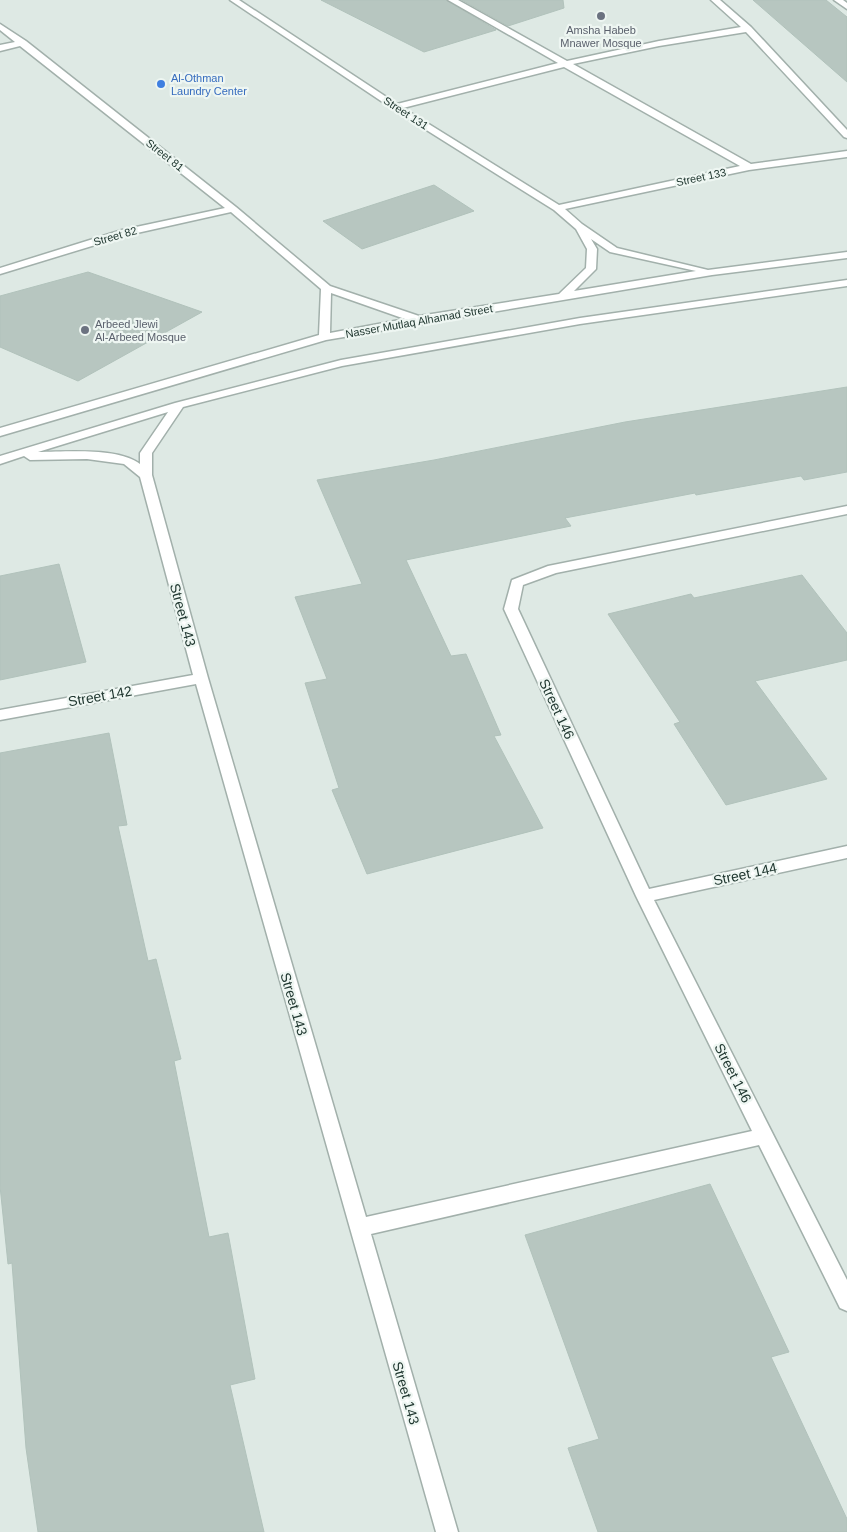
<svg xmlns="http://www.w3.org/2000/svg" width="847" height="1532" viewBox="0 0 847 1532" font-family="Helvetica,sans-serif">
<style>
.building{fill:#b7c6c0;stroke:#b1c2bb}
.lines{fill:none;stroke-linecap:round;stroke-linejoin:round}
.minor-casing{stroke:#a2b0ab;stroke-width:3}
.minor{fill:#fff;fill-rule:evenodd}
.worship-dot{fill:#6b7280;stroke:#eef6f2;stroke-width:2}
.shop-dot{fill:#3f7fe0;stroke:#eef6f2;stroke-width:2}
.labels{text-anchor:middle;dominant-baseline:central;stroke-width:4.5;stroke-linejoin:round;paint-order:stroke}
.far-worship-label{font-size:11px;fill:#5b616d;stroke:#eef6f2}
.far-shop-label{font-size:11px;fill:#366cbe;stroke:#eef6f2;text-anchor:start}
.far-street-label{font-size:11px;fill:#213831;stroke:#eef6f2}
.street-label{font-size:14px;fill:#213831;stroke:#eef6f2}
</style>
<rect width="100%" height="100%" fill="#dee9e4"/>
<!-- building -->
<path class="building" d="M321,0h125l50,30 -72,22z
M462,0h101l1,8 -56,18z
M753,0h73l21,17v65z
M434,185l40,26 -112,38 -39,-28z
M88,272l114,40 -124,69 -78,-34v-51z
M847,387v85l-43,8 -3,-4 -105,19 -1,-2 -130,25 6,8 -165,34 45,96 15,-2 35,81 -7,1 49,92 -176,46 -35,-84 7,-2 -34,-105 22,-4 -32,-82 67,-13 -45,-104 117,-20 191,-38z
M59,564l27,98 -86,18v-104z
M802,575l45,58v27l-92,21 72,98 -101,26 -52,-81 6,-2 -72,-108 83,-20 3,4z
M109,733l18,92 -9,1 30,135 8,-2 25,100 -7,2 35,176 19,-4 27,146 -25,6 34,147h-226l-12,-84 -14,-185 -4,1 -8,-78v-433z
M710,1184l79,168 -18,5 76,162v13h-249l-30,-84 31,-9 -74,-204z"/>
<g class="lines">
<defs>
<path id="minor" d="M230,0h9l158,104 161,-41 -110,-63h10l109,61 92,-20 82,-14 -30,-27h9l31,27 96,103v8l-3,-1 -98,-105 -87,14 -86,18 178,100 96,-13v6l-98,13 -184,39 17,15 35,24 91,22 139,-18v6l-135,17 -386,65 -326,96v-8l319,-93 2,-46 -90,-77 -103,23 -128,39v-6l122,-38 103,-22 -205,-162 -20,5v-6l15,-3 -15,-12v-6l26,17 210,166 94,79 89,30 140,-22 27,-26 1,-19 -11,-20 -22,-19 -161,-101zM564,67l176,99 -181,39 -156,-97zM591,239l19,13 86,19 -122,20 22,-22 1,-20zM331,293l74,26 -75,14z
M834,0h9l4,3v6z
M847,280v6l-267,38 -238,42 -159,41 -31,46v22l56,203 158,539 386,-86 -116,-235 -132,-287 8,-29 36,-14 299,-60v8l-291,59 -33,12 -5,24 131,280 198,-43v12l-193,42 193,380v31l-7,-3 -81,-163 -388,89 87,298h-22l-240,-848 -196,36v-10l193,-35 -53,-198 -16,-13 -37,-5 -57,1 -6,-4 -24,8v-8l175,-53 166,-43 239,-42zM168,412l-28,41v11c-23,-17 -74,-12 -102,-12z"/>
</defs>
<!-- minor casing -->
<use href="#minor" class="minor-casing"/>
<!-- minor -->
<use href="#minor" class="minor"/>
</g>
<!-- markers -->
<g class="worship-dot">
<circle cx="601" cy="16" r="5"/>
<circle cx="85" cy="330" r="5"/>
</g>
<circle class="shop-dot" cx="161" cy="84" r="5"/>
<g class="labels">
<!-- far-worship labels -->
<g class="far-worship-label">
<text x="601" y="30">Amsha Habeb<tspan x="601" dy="13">Mnawer Mosque</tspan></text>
<text x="95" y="324" text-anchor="start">Arbeed Jlewi<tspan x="95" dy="13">Al-Arbeed Mosque</tspan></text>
</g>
<!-- far-shop labels -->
<g class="far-shop-label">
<text x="171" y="78">Al-Othman<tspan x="171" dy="13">Laundry Center</tspan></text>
</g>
<!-- far-street labels -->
<g class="far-street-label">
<text transform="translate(406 113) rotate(33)">Street 131</text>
<text transform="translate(165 155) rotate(38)">Street 81</text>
<text transform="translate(701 177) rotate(-12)">Street 133</text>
<text transform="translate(115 236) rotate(-16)">Street 82</text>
<text transform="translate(419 321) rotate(-10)">Nasser Mutlaq Alhamad Street</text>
</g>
<!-- street labels -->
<g class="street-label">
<text transform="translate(183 615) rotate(75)">Street 143</text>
<text transform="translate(100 696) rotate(-10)">Street 142</text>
<text transform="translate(557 709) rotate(65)">Street 146</text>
<text transform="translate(745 874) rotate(-12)">Street 144</text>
<text transform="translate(294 1004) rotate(74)">Street 143</text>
<text transform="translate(733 1073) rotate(63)">Street 146</text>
<text transform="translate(406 1393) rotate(74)">Street 143</text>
</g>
</g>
</svg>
